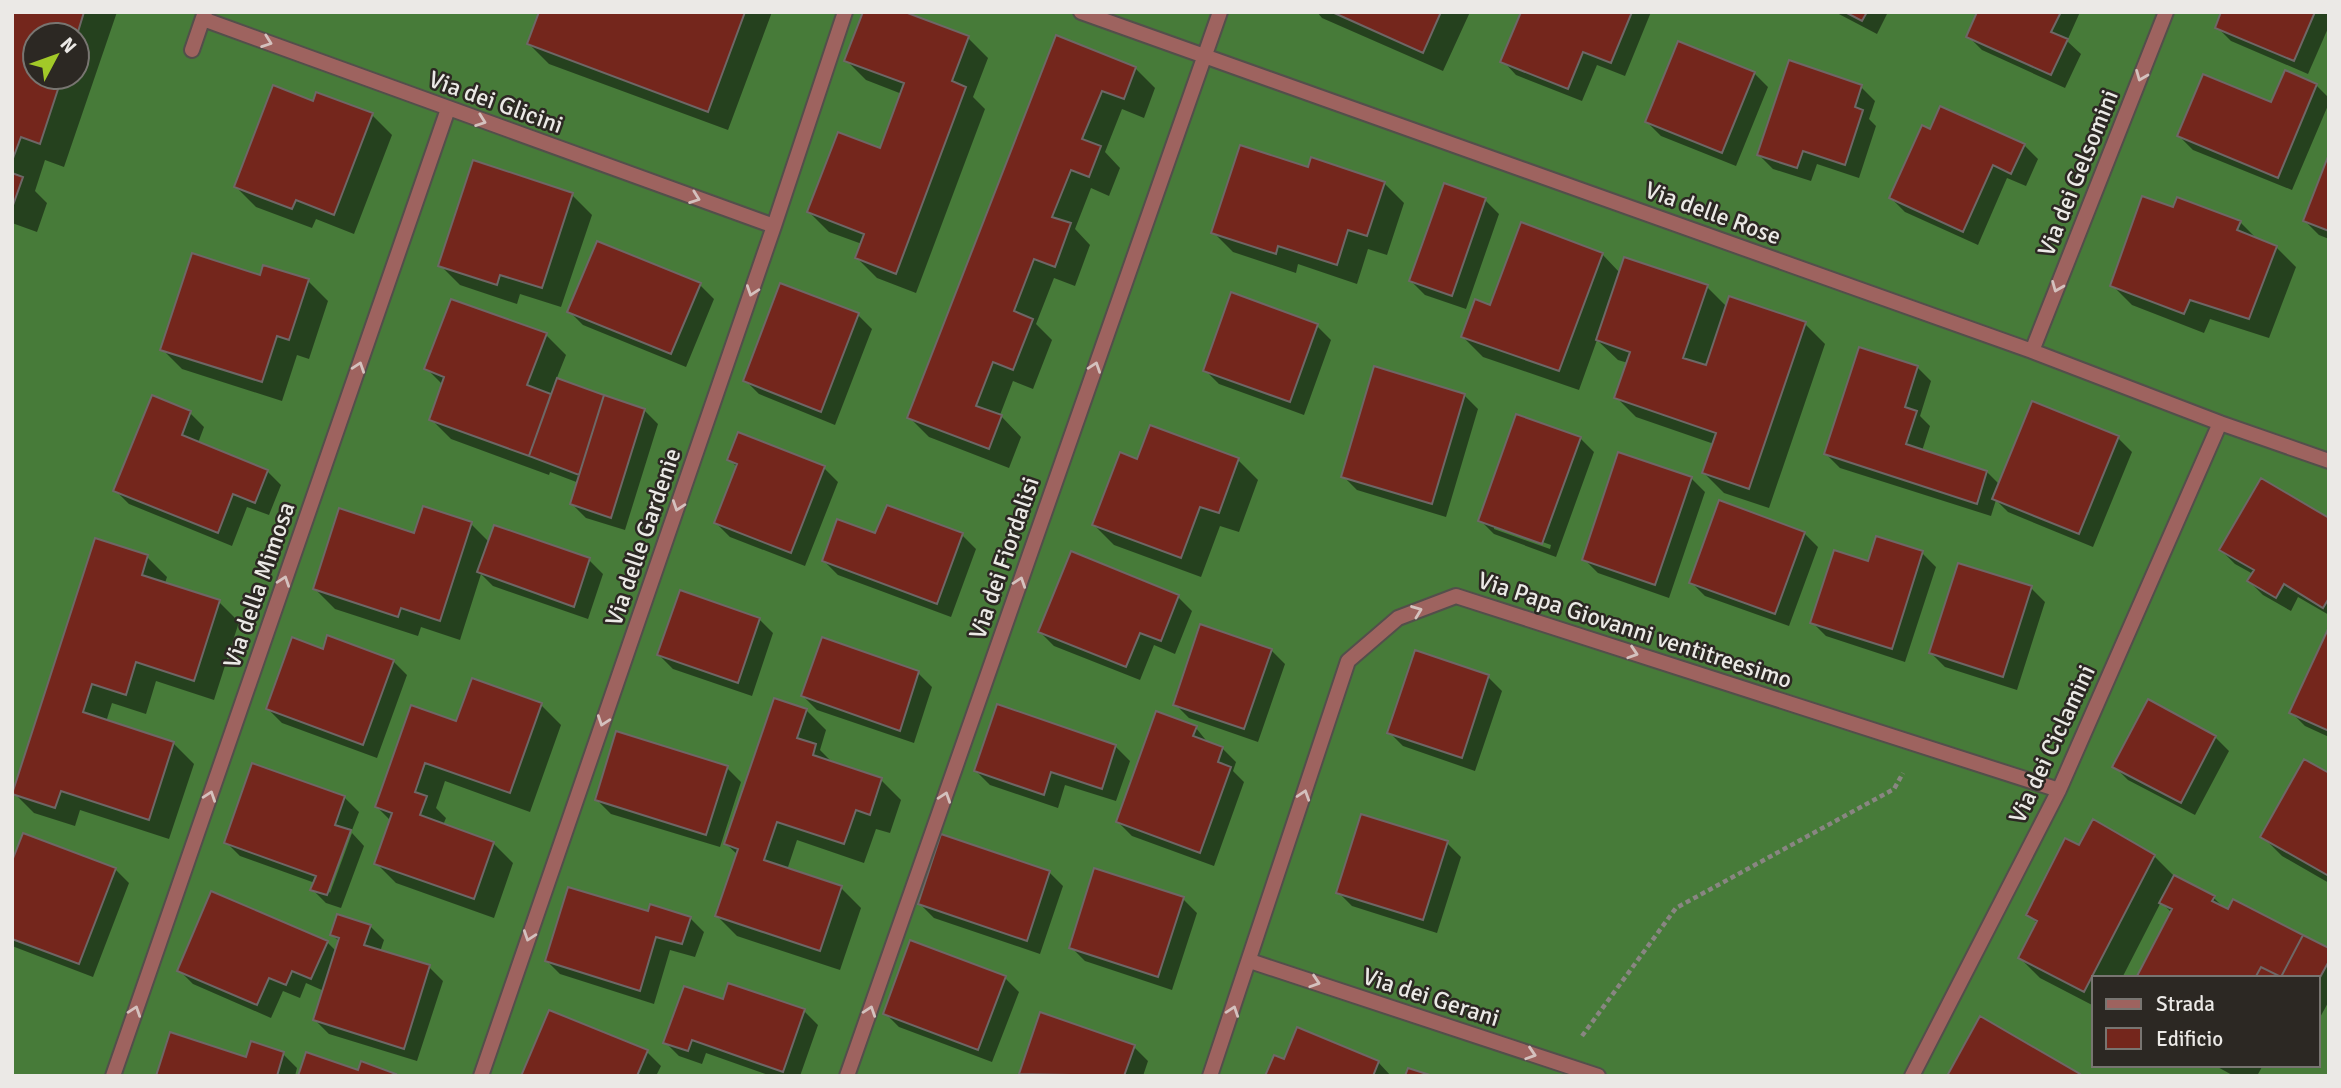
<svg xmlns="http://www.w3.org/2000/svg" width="2341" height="1088" viewBox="0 0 2341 1088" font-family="Signika,sans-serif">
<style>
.forest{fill:#477b39;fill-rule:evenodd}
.shadow{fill:#0007;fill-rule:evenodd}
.building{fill:#74261c;stroke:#6e6766;stroke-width:2}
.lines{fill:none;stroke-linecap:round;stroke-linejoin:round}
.street-casing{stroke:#534f4b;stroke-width:18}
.path{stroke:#898682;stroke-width:4.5;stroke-dasharray:5 3.5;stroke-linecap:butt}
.street{stroke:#9e635f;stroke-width:14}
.oneway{stroke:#d4c1be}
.labels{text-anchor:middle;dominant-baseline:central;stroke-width:5;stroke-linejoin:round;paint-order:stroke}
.street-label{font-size:24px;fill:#ebe9e6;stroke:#2c2823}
</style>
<rect width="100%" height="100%" fill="#36322d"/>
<!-- forest -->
<path class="forest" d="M12,12h2317v1064h-2317zM35,35h42v42h-42zM2094,978h224v87h-224z"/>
<!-- shadow -->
<path class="shadow" d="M12,12h105l-53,155 -19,-7 -10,31 12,12 -10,29 -25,-9zM35,35h42v42h-42z
M541,12h231l-44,118 -179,-66 -20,-20z
M1317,12h153l-27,59 -121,-53z
M1523,12h128l-26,64 -28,-11 -15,36 -66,-26 -13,-14z
M1835,12h53l-11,22z
M1979,12h101l-13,29 14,13 -16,34 -83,-38 -14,-14z
M2223,12h106v14l-21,48 -77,-33 -14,-14z
M1057,37l78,31 20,20 -11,30 -22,-9 -17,43 15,16 -11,28 -18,-8 -16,41 15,16 -15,41 -21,-8 -18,46 16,16 -19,49 -20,-8 -13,34 21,22 -12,31 -80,-31 -20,-20z
M968,38l20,20 -15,39 12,12 -69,184 -39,-15 -20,-20 5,-14 -33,-12 -20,-20 72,-62 21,-56 -36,-14 -20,-20z
M1754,73l14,14 -32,79 -75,-30 -14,-14z
M2316,85l13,13v5l-37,87 -99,-40 -14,-14 93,-32z
M1861,87l14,14 -6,18 7,7 -17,52 -42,-14 -6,17 -38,-12 -14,-14z
M314,103l58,12 20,20 -38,99 -38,-15 -4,9 -56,-21 -20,-20z
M1931,131l93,14 14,14 -12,27 -19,-8 -29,67 -73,-33 -14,-14z
M2329,159v80l-10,-4 -14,-14z
M1309,169l75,14 20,20 -17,52 -19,-6 -11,35 -59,-20 -2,9 -63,-21 -20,-20z
M572,195l20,20 -31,92 -41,-13 -3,10 -57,-19 -20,-20z
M1485,200l14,14 -33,95 -41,-14 -14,-14z
M2174,210l66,12 18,18 18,7 20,20 -27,71 -59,-19 -6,14 -72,-28 -20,-20z
M1602,254l18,19 87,14 20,20 78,17 20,20 -56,164 -45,-15 -20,-20 10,-29 -78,-27 -20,-20 12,-34 -10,-3 -21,-20 -18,50 -96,-33 -20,-20 28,-30z
M262,278l46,3 20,20 -19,58 -12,-4 -15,46 -100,-32 -20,-20z
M700,285l14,14 -28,68 -103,-42 -14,-14z
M781,285l77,30 14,14 -37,96 -76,-31 -14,-14z
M1317,326l14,14 -27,75 -85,-31 -14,-14z
M546,335l20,20 -10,25 88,30 14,14 -33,106 -39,-12 -14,-14 7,-21 -29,-11 -1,3 -98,-36 -20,-20 12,-34 -16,-16z
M1917,367l14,14 -11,35 10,10 -8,25 65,21 13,13 118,-47 14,14 -39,95 -85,-35 -12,-12 -5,16 -151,-48 -14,-14z
M1464,395l14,14 -32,108 -89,-27 -14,-14z
M190,413l14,14 -6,16 69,28 14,14 -12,30 -22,-8 -15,39 -103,-42 -14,-14z
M1151,428l87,32 20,20 -19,52 -19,-6 -19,51 -87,-32 -20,-20 44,-64z
M1580,438l14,14 -38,105 -62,-23 -14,-14zM1494,525l57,20 -1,4 -56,-20z
M729,459l95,9 14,14 -33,84 -75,-29 -14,-14 22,-55z
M1691,478l14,14 -36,106 -71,-25 -14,-14z
M2329,520v95l-31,-18 -7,14 -28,-16 -14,-14 4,-7 -18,-10 -14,-14z
M471,524l18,18 100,18 14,14 -15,45 -95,-33 -12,-12 -21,66 -39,-13 -3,9 -83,-27 -20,-20 100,-54z
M1804,533l14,14 -29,79 -84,-30 -14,-14z
M962,535l14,14 -25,68 -113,-42 -14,-14 52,-25z
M1922,553l14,14 -31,95 -79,-26 -14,-14 57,-58z
M147,557l20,20 -2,6 54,19 20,20 -25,78 -58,-19 -10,33 -34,-11 -6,19 68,22 20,20 -25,75 -89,-29 -5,16 -41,-13 -20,-20z
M2031,588l14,14 -28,88 -72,-23 -14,-14z
M1178,597l14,14 -17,43 -21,-9 -14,35 -86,-34 -14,-14z
M759,619l14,14 -21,63 -79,-27 -14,-14z
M2329,631v106l-24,-11 -14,-14z
M1271,650l14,14 -27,78 -69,-24 -14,-14z
M324,651l69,10 14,14 -30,83 -95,-35 -14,-14z
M918,673l14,14 -18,56 -97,-33 -14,-14z
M1488,677l14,14 -27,80 -72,-25 -14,-14z
M541,705l20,20 -31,87 -85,-31 -9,27 10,10 -3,7 50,18 20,20 -19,55 -98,-35 -20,-20 15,-42 -14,-14 80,-83z
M998,706l118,41 14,14 -14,40 -51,-16 -7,23 -68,-23 -14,-14z
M806,710l20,20 -6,20 14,14 47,16 20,20 -11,33 -14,-4 -12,34 -67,-23 -10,30 54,18 20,20 -21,62 -103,-34 -20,-20 21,-61 -12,-11z
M1196,728l13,16 13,4 14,14 -3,9 11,11 -30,84 -82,-30 -14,-14z
M2215,737l14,14 -34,64 -67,-35 -14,-14z
M253,765l92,33 14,14 -7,18 -3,-1 -21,61 2,3 22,-60 12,13 -23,62 -15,-5 -14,-14 3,-6 -75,-27 -14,-14z
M727,768l14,14 -21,65 -109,-33 -14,-14z
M2329,775v108l-47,-27 -20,-20z
M1362,816l85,27 14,14 -24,76 -85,-27 -14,-14z
M2080,847l74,9 20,20 40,22 12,12 103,40v51l-11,20v-43l-146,-65 -11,-11 -39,76h-28v28l-54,-28 -20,-20 18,-34 -10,-9z
M12,866l103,3 14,14 -36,94 -81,-31z
M1049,872l14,14 -23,68 -106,-36 -14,-14z
M1183,899l14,14 -25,77 -87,-29 -14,-14z
M649,914l41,4 14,14 -9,25 -25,-7 -16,54 -94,-30 -14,-14z
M370,926l14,14 -4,12 49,15 14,14 -26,80 -88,-27 -14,-14 9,-29 -18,-8 -6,15 -17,-7 -12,27 -78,-34 -14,-14 148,-28 10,10 3,-10 -8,-7z
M1005,978l14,14 -27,70 -93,-35 -14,-14z
M724,1002l80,9 14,14 -18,51h-29l-65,-23 -4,11 -23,-8 -14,-14z
M1134,1047l14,14 -5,15h-121l-1,-2z
M647,1052l14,14 -5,10h-133z
M283,1054l14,14 -2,8h-138z
M1285,1061l93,1 13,14h-124z
M2214,1065h49l-6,11h-23z"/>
<!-- building -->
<path class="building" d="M12,12h72l-7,23h-42v42h27l-22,67 -19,-7 -9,24z
M539,12h206l-37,100 -181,-68z
M863,12h42l64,24 -17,45 14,6 -70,187 -41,-16 9,-24 -57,-22 31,-80 42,16 24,-65 -60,-22z
M1332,12h109l-18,41z
M1521,12h111l-21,51 -28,-11 -15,37 -68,-27z
M1845,12h22l-5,9z
M1977,12h84l-10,20 17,7 -17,36 -85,-38z
M2221,12h94l-21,49 -79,-33z
M1056,35l80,32 -12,32 -22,-8 -20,48 19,7 -12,31 -18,-7 -19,47 19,6 -16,44 -21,-8 -20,52 19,8 -20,51 -20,-8 -17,44 26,9 -13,34 -82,-31z
M1678,41l77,31 -33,81 -77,-31z
M1789,60l73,25 -7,22 8,3 -18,55 -42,-14 -6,17 -40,-13z
M2285,70l32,14 -39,94 -101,-42 26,-62 68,28z
M273,85l40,16 3,-9 57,21 -39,102 -38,-15 -4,9 -58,-22z
M1940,106l85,38 -14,30 -18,-9 -30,67 -74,-34 33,-73 8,4z
M1240,145l68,22 3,-10 74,25 -18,54 -19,-6 -11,35 -59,-19 -2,8 -65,-21z
M2329,154v77l-26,-10z
M473,160l100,33 -31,95 -42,-13 -3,10 -59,-19z
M12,173l11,4 -11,31z
M1444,183l42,15 -34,98 -43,-15z
M2142,196l31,11 4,-10 64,24 -4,9 40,16 -28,73 -59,-19 -6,14 -74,-28z
M1521,222l82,31 -44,118 -98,-34 14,-38 15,6z
M597,241l104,42 -30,71 -104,-42z
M192,253l68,22 3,-10 46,14 -20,61 -12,-4 -15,46 -102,-32z
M1624,257l84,28 -25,73 23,7 23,-69 77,26 -57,167 -47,-16 14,-40 -102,-35 16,-46 -34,-12z
M780,283l79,30 -38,99 -78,-31z
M1231,292l87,32 -28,78 -87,-31z
M451,299l96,34 -20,52 24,9 -22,62 -100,-36 15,-43 -20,-8z
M1859,347l59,19 -13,41 12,4 -11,33 81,27 -10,33 -153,-50z
M1374,366l91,28 -33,110 -91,-27z
M557,378l47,17 -25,80 -50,-19z
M152,395l39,16 -9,24 86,35 -13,33 -22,-9 -15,39 -105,-42z
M604,395l41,14 -34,109 -41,-14z
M2032,401l87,35 -40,98 -87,-35z
M1516,414l65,23 -39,107 -64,-23z
M1150,425l89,33 -20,55 -19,-6 -19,51 -89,-33 28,-73 17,7z
M738,432l87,34 -34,87 -77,-30 23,-59 -10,-4z
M1618,452l74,25 -37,108 -73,-25z
M2261,478l68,40v80l-6,10 -39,-24 -8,14 -29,-17 7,-11 -35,-20z
M1719,500l86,32 -30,82 -86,-31z
M887,505l76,28 -26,71 -115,-43 15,-42 38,14z
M423,506l49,16 -32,99 -39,-13 -3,9 -85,-28 26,-81 75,25z
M494,525l96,33 -16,49 -97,-35z
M1876,536l47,15 -31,98 -82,-26 24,-73 34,11z
M95,538l53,17 -6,20 78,25 -26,81 -58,-19 -10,33 -34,-11 -9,28 91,30 -25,78 -88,-29 -6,17 -43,-14z
M1071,551l108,44 -18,46 -21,-8 -14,34 -88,-35z
M1958,563l74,23 -29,91 -74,-24z
M680,590l80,28 -22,65 -81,-28z
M1200,624l72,25 -28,80 -71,-24z
M2329,627v104l-40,-18z
M327,635l67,25 -31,85 -97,-36 26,-72 31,12z
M822,637l97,34 -19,60 -99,-35z
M1415,650l74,25 -27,83 -75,-25z
M472,678l70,25 -32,90 -85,-30 -10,29 12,4 -7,19 74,27 -20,57 -100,-35 18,-51 -17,-6 36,-102 45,16z
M774,698l33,11 -10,29 19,6 -3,11 69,23 -12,37 -14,-5 -12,34 -67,-22 -13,38 78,26 -22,65 -105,-35 23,-67 -14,-5z
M2148,699l68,37 -35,67 -69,-36z
M997,704l119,41 -14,44 -51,-17 -7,23 -70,-24z
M1156,711l41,15 -4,10 30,11 -5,15 13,5 -31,86 -84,-31z
M616,731l112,35 -22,69 -111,-35z
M2304,759l25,14v103l-69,-39z
M252,763l93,33 -10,29 16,5 -24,65 -17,-5 6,-14 -92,-33z
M1361,814l87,27 -25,79 -87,-27z
M2093,819l62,36 -71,137 -66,-34 19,-37 -11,-6 39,-77 14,7z
M23,833l93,35 -37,96 -67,-25v-78z
M941,834l109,37 -23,70 -109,-37z
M1094,868l90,29 -26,80 -89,-29z
M2174,875l41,21 -3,5 16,8 5,-10 70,36 -22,42 -20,-10 -6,11h-119l36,-69 -13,-6z
M568,887l80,24 2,-7 41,13 -9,27 -26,-7 -16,54 -95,-30z
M211,891l117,50 -17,38 -19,-8 -6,14 -17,-7 -12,27 -80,-34z
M337,914l34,11 -7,20 66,20 -26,84 -91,-29 26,-82 -9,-3z
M2303,935l26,13v13l-11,20v-3h-63l6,-11 20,10z
M910,940l96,36 -28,74 -95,-36z
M728,983l77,26 -22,63 -91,-32 -4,11 -25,-8 21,-57 39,13z
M549,1010l99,40 -11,26h-116z
M1040,1012l95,33 -11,31 -105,-2z
M1980,1016l100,58 -1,2h-132z
M1297,1027l82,34 -6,15h-108l9,-21 10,4z
M170,1032l76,25 5,-16 33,11 -7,24h-121z
M306,1052l52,18 3,-9 35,13 -1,2h-97z
M1408,1068l25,8h-28z"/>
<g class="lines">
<defs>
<path id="street" d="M1081,12l951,339 188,72 109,38
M203,19l571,207
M192,50l13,-38
M2032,351l134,-339
M1250,961l348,115
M113,1076l335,-967
M481,1076l293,-850 71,-214
M847,1076l373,-1064
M1210,1076l138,-415 50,-43 58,-22 603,194
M1912,1076l147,-286 161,-367"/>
</defs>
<!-- street casing -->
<use href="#street" class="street-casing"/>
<!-- path -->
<path class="path" d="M1582,1036l94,-128 218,-119 9,-16"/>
<!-- street -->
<use href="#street" class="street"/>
</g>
<!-- one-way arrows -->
<defs><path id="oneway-chevron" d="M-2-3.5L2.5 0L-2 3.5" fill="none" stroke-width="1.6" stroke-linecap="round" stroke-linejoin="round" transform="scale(1.75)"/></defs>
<g class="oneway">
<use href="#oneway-chevron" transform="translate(267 42) rotate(20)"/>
<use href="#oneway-chevron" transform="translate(2141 76) rotate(112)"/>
<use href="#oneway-chevron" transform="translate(481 121) rotate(20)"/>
<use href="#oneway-chevron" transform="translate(695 198) rotate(20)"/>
<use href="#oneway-chevron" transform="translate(2057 287) rotate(112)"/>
<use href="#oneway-chevron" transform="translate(752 291) rotate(109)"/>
<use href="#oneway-chevron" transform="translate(359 367) rotate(-71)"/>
<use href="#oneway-chevron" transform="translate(1095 367) rotate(-71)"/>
<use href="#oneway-chevron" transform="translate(678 506) rotate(109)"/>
<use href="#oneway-chevron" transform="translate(284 581) rotate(-71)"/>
<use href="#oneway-chevron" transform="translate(1020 582) rotate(-71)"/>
<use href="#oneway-chevron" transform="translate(1417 611) rotate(-21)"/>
<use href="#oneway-chevron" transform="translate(1633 653) rotate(18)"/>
<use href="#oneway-chevron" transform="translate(603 721) rotate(109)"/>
<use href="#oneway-chevron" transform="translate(1304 795) rotate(-72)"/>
<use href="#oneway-chevron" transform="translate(210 796) rotate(-71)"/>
<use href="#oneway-chevron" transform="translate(945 797) rotate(-71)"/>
<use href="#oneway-chevron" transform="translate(529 936) rotate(109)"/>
<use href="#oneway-chevron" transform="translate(1315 982) rotate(18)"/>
<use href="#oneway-chevron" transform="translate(135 1011) rotate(-71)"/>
<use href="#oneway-chevron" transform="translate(870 1011) rotate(-71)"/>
<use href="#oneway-chevron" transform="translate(1233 1011) rotate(-71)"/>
<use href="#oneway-chevron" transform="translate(1531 1054) rotate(18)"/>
</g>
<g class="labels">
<!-- street labels -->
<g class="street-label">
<text transform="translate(496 102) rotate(20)">Via dei Glicini</text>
<text transform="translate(2078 173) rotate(-68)">Via dei Gelsomini</text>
<text transform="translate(1713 213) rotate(20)">Via delle Rose</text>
<text transform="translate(643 537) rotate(-71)">Via delle Gardenie</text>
<text transform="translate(1004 558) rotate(-71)">Via dei Fiordalisi</text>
<text transform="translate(259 585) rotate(-71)">Via della Mimosa</text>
<text transform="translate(1635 630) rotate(18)">Via Papa Giovanni ventitreesimo</text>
<text transform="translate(2052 744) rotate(-65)">Via dei Ciclamini</text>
<text transform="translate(1431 997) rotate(18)">Via dei Gerani</text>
</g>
</g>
<!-- border -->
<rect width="2341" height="1088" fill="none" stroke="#ebe9e6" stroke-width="28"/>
<!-- legend -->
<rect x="2092" y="976" width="228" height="91" fill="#2c2823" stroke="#787571" stroke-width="2"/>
<rect x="2106" y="999" width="35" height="10" fill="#9e635f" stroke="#787571" stroke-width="2"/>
<text x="2156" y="1011" font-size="21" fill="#ebe9e6">Strada</text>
<rect x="2106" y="1028" width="35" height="21" fill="#74261c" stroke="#787571" stroke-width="2"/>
<text x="2156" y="1046" font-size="21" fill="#ebe9e6">Edificio</text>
<!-- north arrow -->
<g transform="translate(56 56) rotate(49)"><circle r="33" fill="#2c2823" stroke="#787571" stroke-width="2"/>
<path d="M0-5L12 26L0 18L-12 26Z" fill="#a2c928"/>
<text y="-10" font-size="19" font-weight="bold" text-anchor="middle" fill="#ebe9e6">N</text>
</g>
</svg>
